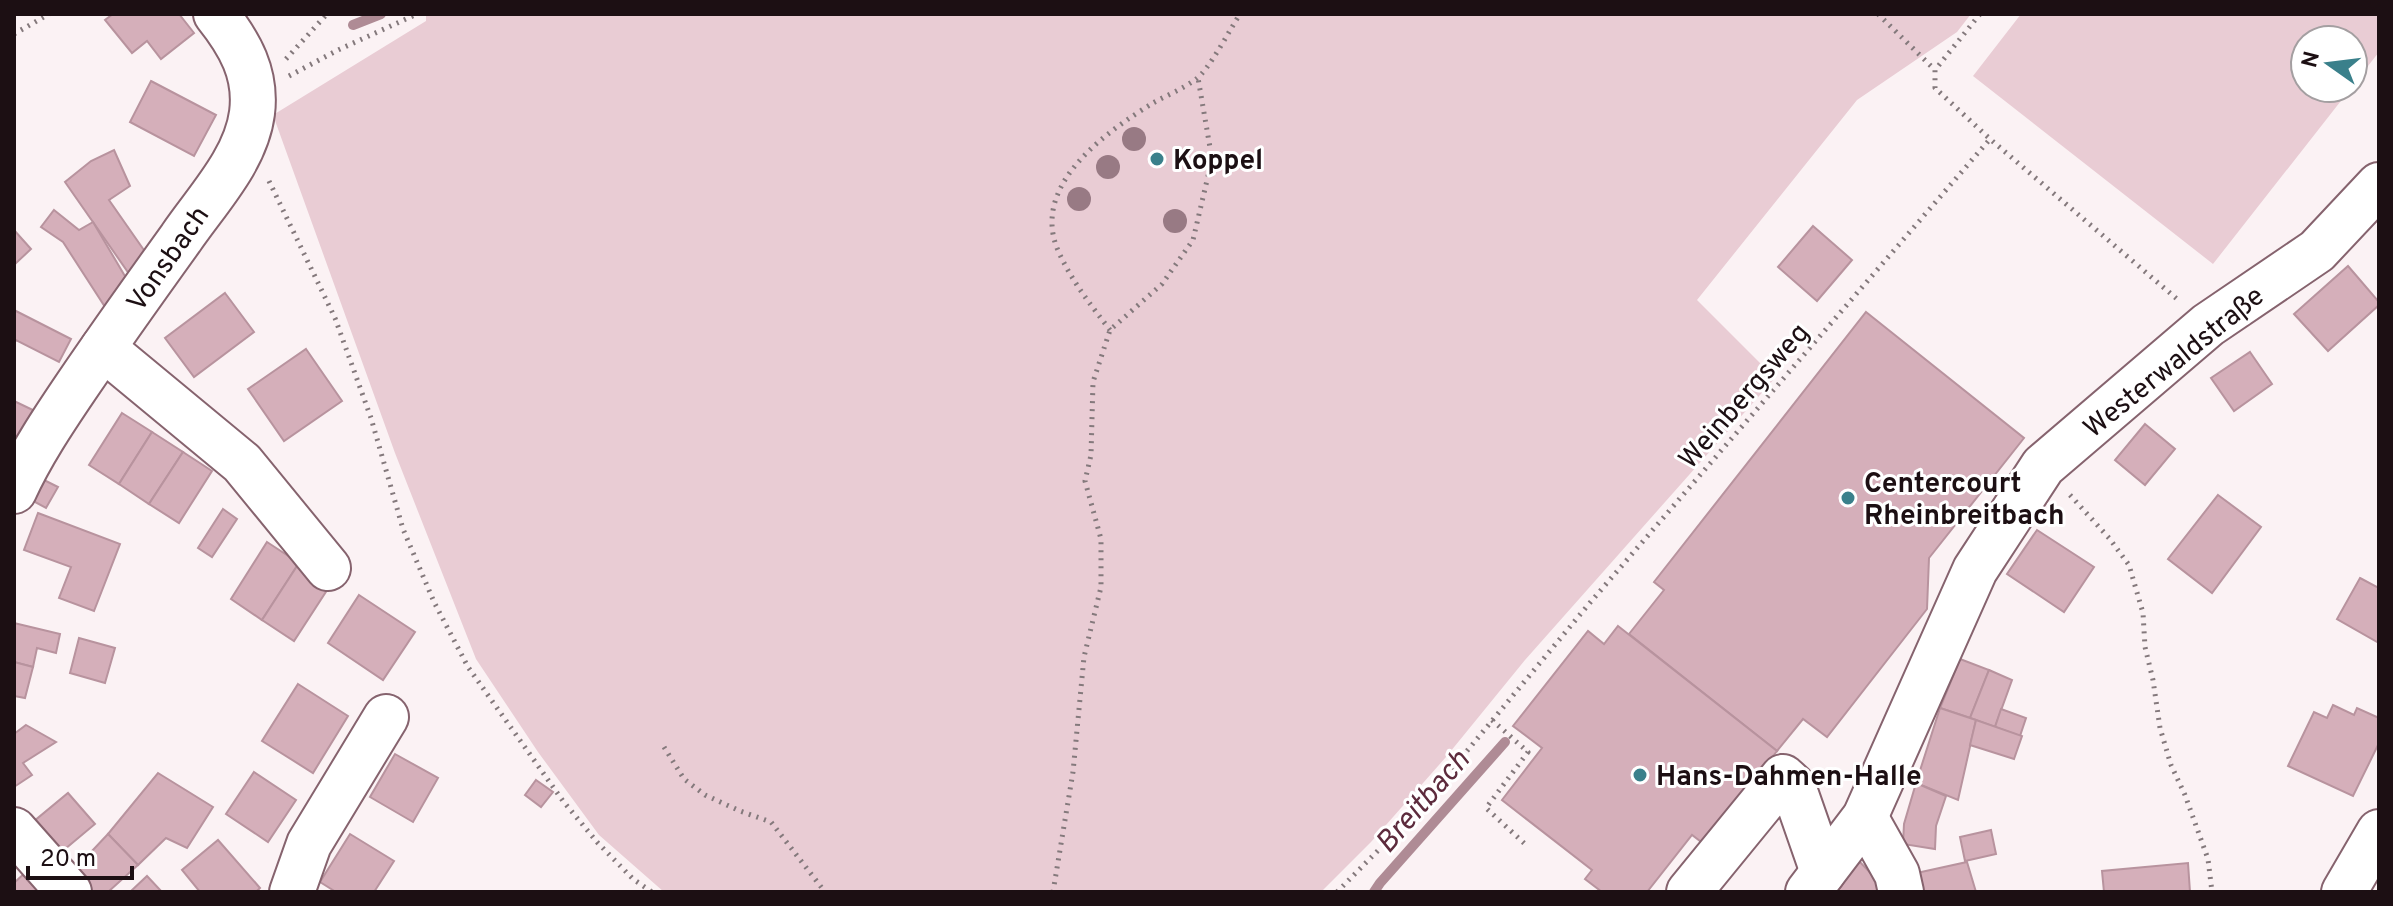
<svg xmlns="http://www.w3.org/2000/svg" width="2393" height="906" viewBox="0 0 2393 906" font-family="Overpass,sans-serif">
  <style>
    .green { fill: #e9ccd4 }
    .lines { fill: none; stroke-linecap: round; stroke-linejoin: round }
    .stream { stroke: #af8b95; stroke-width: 10 }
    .building { fill: #d5afba; stroke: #b8939e; stroke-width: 2 }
    .minor-casing { stroke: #86636e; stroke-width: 48 }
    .path { stroke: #84797c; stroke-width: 5; stroke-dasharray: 2 6; stroke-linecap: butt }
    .minor { stroke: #fff; stroke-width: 44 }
    .tree { fill: #987a84 }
    .poi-dot { fill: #3a808b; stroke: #fff; stroke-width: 3 }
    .labels { text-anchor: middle; stroke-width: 6; stroke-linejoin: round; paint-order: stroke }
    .poi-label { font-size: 28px; font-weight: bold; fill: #1c0f13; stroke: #fff; text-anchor: start }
    .street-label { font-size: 28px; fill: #1c0f13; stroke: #fff }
    .water-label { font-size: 30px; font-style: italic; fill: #5d2b3d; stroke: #fff }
  </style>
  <rect width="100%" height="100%" fill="#fbf2f4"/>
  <!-- green -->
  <g class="green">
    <path d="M 426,14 L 1971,14 L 1957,32 L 1857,100 L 1697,300 L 1775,378 L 1525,660 L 1446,757 L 1371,842 L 1321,892 L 664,892 L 599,835 L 538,752 L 476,659 L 395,453 L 273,115 L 426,21 Z"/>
    <path d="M 2021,14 L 2379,14 L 2379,52 L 2353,85 L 2353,40 L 2305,40 L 2305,88 L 2351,88 L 2213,264 L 1973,76 Z"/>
  </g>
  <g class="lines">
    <!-- stream -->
    <g class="stream">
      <path d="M 353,25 L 381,14"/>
      <path d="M 1374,892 L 1380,883 L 1505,742"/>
    </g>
  </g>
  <!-- building -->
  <g class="building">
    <path d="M 113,14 L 179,14 L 194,33 L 161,59 L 147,41 L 132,53 L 105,20 Z"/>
    <path d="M 151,81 L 216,115 L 194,156 L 130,122 Z"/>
    <path d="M 114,150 L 130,186 L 109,200 L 146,253 L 132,278 L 65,182 L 91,161 Z"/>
    <path d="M 54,210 L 79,230 L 93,222 L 129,283 L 107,310 L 63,242 L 41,227 Z"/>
    <path d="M 1813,226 L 1852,260 L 1817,301 L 1778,267 Z"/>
    <path d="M 14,230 L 31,249 L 14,265 Z"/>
    <path d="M 2348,266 L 2379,302 L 2379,305 L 2328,351 L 2294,314 Z"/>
    <path d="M 225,293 L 254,332 L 194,377 L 165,338 Z"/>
    <path d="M 14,310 L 71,339 L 59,362 L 16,340 L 14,344 Z"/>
    <path d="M 1866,312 L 2024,438 L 1929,558 L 1927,609 L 1827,737 L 1803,719 L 1777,751 L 1629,634 L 1664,590 L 1654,582 Z"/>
    <path d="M 306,349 L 342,401 L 284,441 L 248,389 Z"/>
    <path d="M 2250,352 L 2272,384 L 2234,411 L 2211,378 Z"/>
    <path d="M 14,401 L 37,412 L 14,455 Z"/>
    <path d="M 122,413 L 152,432 L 119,484 L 89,465 Z"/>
    <path d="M 2145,424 L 2175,449 L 2145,485 L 2115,460 Z"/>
    <path d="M 152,432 L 183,452 L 149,504 L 119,484 Z"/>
    <path d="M 183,452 L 212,471 L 179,523 L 149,504 Z"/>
    <path d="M 36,476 L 58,487 L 46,508 L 24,496 Z"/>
    <path d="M 2218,495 L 2261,527 L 2212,593 L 2168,559 Z"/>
    <path d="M 223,509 L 237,519 L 212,557 L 198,548 Z"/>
    <path d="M 38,513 L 120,544 L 94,611 L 59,598 L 71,567 L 24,550 Z"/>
    <path d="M 2037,530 L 2094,567 L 2064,612 L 2007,574 Z"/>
    <path d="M 267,542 L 299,563 L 262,620 L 231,599 Z"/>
    <path d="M 299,563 L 331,584 L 294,641 L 262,620 Z"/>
    <path d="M 2360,578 L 2379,588 L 2379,643 L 2337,619 Z"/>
    <path d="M 359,595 L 415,632 L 383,680 L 328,643 Z"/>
    <path d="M 14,623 L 60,634 L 56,653 L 37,648 L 33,667 L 14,662 Z"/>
    <path d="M 1618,626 L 1777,751 L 1704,844 L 1692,835 L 1647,892 L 1602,892 L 1585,879 L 1592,870 L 1502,800 L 1542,748 L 1513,726 L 1588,631 L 1604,644 Z"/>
    <path d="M 79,638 L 115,648 L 105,683 L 70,673 Z"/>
    <path d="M 1960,659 L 1989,670 L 1970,718 L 1940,708 Z"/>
    <path d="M 14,662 L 33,667 L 25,698 L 14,696 Z"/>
    <path d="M 1989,670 L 2012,680 L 1995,727 L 1970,718 Z"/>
    <path d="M 298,684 L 348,716 L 313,773 L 262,741 Z"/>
    <path d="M 2333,705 L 2354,715 L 2357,708 L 2379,718 L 2379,743 L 2353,796 L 2288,766 L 2314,712 L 2327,718 Z"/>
    <path d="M 1940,708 L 1976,720 L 1958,800 L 1916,783 Z"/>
    <path d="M 2001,709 L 2026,718 L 2020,736 L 1995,727 Z"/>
    <path d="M 1976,720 L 2022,736 L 2014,759 L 1970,745 Z"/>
    <path d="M 26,725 L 56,742 L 23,763 L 32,775 L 14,787 L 14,734 Z"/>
    <path d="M 395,754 L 438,778 L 413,822 L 370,797 Z"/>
    <path d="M 254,772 L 296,800 L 268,842 L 226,814 Z"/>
    <path d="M 158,773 L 213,807 L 187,848 L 166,838 L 138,865 L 108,834 Z"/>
    <path d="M 536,780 L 553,792 L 541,807 L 525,795 Z"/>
    <path d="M 1916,783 L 1946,796 L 1936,826 L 1935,849 L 1903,844 L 1904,824 Z"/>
    <path d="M 68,793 L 95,824 L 59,854 L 33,822 Z"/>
    <path d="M 1991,830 L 1996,854 L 1965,861 L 1960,837 Z"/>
    <path d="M 108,834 L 138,865 L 108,892 L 93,892 L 74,870 Z"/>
    <path d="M 350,834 L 394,861 L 374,892 L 336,892 L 320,882 Z"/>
    <path d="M 218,840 L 260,888 L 256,892 L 200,892 L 182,870 Z"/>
    <path d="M 1858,860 L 1889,892 L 1831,892 Z"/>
    <path d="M 1967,862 L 1976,892 L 1916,892 L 1912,874 Z"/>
    <path d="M 2188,863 L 2190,892 L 2104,892 L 2102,871 Z"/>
    <path d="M 27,871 L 46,892 L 14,892 L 14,883 Z"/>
    <path d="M 147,876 L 162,892 L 130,892 Z"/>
  </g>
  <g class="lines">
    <!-- minor casing -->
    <g class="minor-casing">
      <g id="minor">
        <path d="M 103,348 L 242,463 L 328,568"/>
        <path d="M 14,491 C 31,454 53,421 76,387 C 110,337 145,288 181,238 C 207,200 246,160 252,113 C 257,74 240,44 216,14"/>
        <path d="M 1865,817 L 1897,874 L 1901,892"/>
        <path d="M 14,830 L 69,892"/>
        <path d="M 292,892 L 309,844 L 386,717"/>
        <path d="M 1689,892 L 1783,777 L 1793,786 L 1823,872"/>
        <path d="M 1808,892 L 1865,817 L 1975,570 L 2043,466 L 2208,325 L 2317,251 L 2379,185"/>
        <path d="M 2344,892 L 2379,832"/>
      </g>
    </g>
    <!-- path -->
    <g class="path">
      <path d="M 1878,14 L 1935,70"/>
      <path d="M 1980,14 L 1935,70 L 1935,88 L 1990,139 L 2177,299"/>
      <path d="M 14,34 L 49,14"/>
      <path d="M 286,59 L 327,14"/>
      <path d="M 289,76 L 338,50 L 417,14"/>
      <path d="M 269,181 L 335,318 L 371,418 L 403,529 L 434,602 L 468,667 L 563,801 L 597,842 L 633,879 L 652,892"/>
      <path d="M 1110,330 C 1090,304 1070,279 1057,248 C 1032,184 1106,132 1153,103 C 1167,95 1183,89 1196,79 C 1209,70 1230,29 1240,14"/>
      <path d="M 2070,495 L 2109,538 L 2129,565 L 2143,613 L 2145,647 L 2153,680 L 2160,728 L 2171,765 L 2185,795 L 2208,859 L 2212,892"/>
      <path d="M 1492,720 L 1528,752 L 1486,808 L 1525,844"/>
      <path d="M 664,747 L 684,779 L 705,795 L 740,811 L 771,822 L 825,892"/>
      <path d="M 1053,892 L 1073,772 L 1084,657 L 1101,587 L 1101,539 L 1085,481 L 1091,455 L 1093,382 L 1110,330 L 1162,284 L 1193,240 L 1212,159 L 1198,78"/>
      <path d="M 1337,892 L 1418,810 L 1588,605 L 1990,139"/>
    </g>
    <!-- minor -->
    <use href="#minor" class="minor"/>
  </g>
  <!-- trees -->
  <g class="tree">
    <circle cx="1134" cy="139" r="12"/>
    <circle cx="1108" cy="167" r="12"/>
    <circle cx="1079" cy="199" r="12"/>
    <circle cx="1175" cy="221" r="12"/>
  </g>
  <!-- markers -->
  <g class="poi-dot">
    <circle cx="1157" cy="159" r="8"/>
    <circle cx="1848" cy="498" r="8"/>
    <circle cx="1640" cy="775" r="8"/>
  </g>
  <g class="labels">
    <!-- poi labels -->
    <g class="poi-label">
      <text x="1173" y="169">Koppel</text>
      <text x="1864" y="492">Centercourt<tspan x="1864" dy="32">Rheinbreitbach</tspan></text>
      <text x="1656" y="785">Hans-Dahmen-Halle</text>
    </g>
    <!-- street labels -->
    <g class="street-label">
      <text transform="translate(167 258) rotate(-55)" y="10">Vonsbach</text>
      <text transform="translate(2173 361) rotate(-39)" y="10">Westerwaldstraße</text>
      <text transform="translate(1743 395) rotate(-49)" y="10">Weinbergsweg</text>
    </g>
    <!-- water labels -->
    <g class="water-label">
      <text transform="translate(1422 801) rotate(-49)" y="10">Breitbach</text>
    </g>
  </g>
  <!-- border -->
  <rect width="2393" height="906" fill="none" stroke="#1c0f13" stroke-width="32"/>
  <!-- north arrow -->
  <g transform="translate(2329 64) rotate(284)"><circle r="38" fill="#ffffff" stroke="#a49fa1" stroke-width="2"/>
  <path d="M0-6L14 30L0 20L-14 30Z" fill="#3a808b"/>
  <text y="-12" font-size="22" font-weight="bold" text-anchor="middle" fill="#1c0f13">N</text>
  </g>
  <!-- scale -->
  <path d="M28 866v12h104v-12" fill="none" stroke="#1c0f13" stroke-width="4"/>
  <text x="40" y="866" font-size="24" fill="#1c0f13" stroke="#ffffff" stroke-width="6" paint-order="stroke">20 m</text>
</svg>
